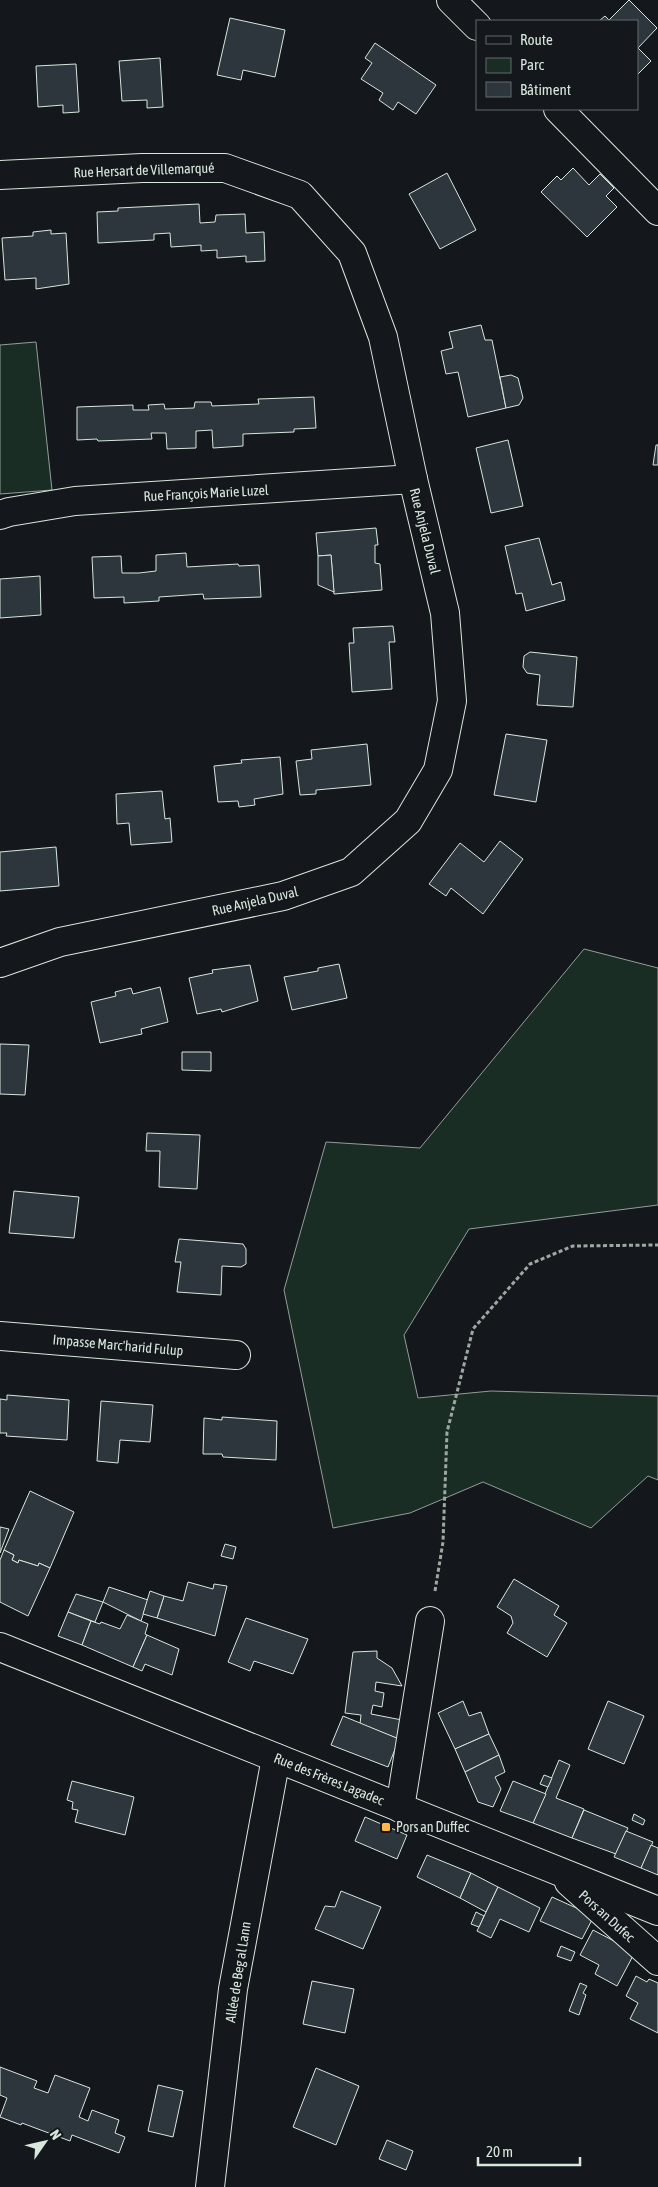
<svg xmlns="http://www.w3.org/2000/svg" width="658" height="2187" viewBox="0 0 658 2187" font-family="'Asap Condensed',sans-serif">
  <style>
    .green { fill: #1a2d24; stroke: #939e99 }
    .building { fill: #2c363c; stroke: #d8e6dc }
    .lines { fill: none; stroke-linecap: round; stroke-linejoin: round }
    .minor-casing { stroke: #d8e6dc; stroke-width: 30 }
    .path { stroke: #9da8a2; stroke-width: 3; stroke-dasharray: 4 2.5; stroke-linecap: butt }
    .minor { stroke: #14181c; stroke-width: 28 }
    .poi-dot { fill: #ffb74d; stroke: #14181c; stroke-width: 2 }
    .labels { text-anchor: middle; stroke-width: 4; stroke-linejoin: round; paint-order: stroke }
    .street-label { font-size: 14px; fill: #d8e6dc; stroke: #14181c }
    .poi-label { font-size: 14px; fill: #d8e6dc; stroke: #14181c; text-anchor: start }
  </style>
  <rect width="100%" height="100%" fill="#14181c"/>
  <!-- green -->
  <g class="green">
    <path d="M 36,342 L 52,490 L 0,494 L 0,345 Z"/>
    <path d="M 584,949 L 658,968 L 658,1205 L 469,1229 L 404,1335 L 418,1398 L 491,1391 L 658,1396 L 658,1480 L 648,1476 L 591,1528 L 483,1482 L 410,1513 L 333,1528 L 284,1290 L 326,1142 L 420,1148 Z"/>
  </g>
  <!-- building -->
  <g class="building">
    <path d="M 629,0 L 657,28 L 638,48 L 651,61 L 637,75 L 637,21 L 599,21 L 605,16 L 609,20 Z"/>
    <path d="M 230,18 L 285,30 L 275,77 L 243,70 L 241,80 L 217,75 Z"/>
    <path d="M 375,43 L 436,85 L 416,114 L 398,102 L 393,110 L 379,100 L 383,93 L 361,79 L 372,63 L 365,58 Z"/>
    <path d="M 160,58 L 163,107 L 147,108 L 147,100 L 122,101 L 119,61 Z"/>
    <path d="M 76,64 L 79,112 L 63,113 L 63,105 L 38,107 L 36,66 Z"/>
    <path d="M 573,168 L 589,185 L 600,174 L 614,188 L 606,196 L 617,207 L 587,237 L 541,192 L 557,176 L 561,180 Z"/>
    <path d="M 447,173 L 476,230 L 440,249 L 409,194 Z"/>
    <path d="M 199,204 L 200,223 L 215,222 L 216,215 L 245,214 L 246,233 L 264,232 L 265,261 L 246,262 L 246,256 L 217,258 L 217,250 L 201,251 L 201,245 L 171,247 L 170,233 L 154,234 L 154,240 L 98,243 L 97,212 L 118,211 L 118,208 Z"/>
    <path d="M 51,230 L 51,234 L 66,233 L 69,284 L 36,289 L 36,278 L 5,280 L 2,238 L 33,236 L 33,232 Z"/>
    <path d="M 481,325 L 485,340 L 492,340 L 506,408 L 468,417 L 458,372 L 446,374 L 441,351 L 453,348 L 449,332 Z"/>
    <path d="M 511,375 L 518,378 L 523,398 L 519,405 L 506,408 L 500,377 Z"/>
    <path d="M 314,397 L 316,428 L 294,429 L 294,432 L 243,434 L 243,446 L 213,448 L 212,430 L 196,431 L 196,448 L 167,449 L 166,433 L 151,433 L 152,439 L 98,441 L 97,439 L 77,440 L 77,407 L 133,405 L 133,410 L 149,410 L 148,405 L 164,404 L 165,409 L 194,408 L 195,402 L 211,402 L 212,406 L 259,404 L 258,399 Z"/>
    <path d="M 508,440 L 523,506 L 491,513 L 476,448 Z"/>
    <path d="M 656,445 L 658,445 L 658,465 L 653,465 Z"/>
    <path d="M 376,528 L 378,545 L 375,545 L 375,563 L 380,564 L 382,590 L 334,594 L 331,555 L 318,556 L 316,533 Z"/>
    <path d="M 539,538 L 552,585 L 561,582 L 565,600 L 526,611 L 522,593 L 516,594 L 505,546 Z"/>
    <path d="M 186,553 L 187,567 L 238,564 L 239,566 L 259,565 L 261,597 L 204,599 L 203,594 L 159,597 L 159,601 L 124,603 L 124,597 L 94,598 L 92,557 L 121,556 L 122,573 L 139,573 L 156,571 L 156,555 Z"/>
    <path d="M 331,555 L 334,592 L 318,585 L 318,556 Z"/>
    <path d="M 40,576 L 41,615 L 0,618 L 0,579 Z"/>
    <path d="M 393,626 L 395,642 L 389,642 L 392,689 L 352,692 L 349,643 L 354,643 L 353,628 Z"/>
    <path d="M 530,652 L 577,657 L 573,707 L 537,705 L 540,675 L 527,673 L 523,667 L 524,656 Z"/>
    <path d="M 506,734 L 547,740 L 536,802 L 494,795 Z"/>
    <path d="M 367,744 L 371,785 L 316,790 L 316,794 L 300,795 L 296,761 L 312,759 L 311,750 Z"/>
    <path d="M 280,757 L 283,794 L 254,799 L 255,805 L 239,807 L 238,801 L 218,802 L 214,766 L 242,763 L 241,760 Z"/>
    <path d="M 162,791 L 165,819 L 170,818 L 172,842 L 131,845 L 129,823 L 117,824 L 116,794 Z"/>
    <path d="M 500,841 L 523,859 L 483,914 L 451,888 L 446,896 L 429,884 L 460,843 L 484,862 Z"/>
    <path d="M 56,847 L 59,886 L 0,891 L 0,852 Z"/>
    <path d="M 339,964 L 347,998 L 292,1010 L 284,977 L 318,971 L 318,968 Z"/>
    <path d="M 250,965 L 258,1001 L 222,1012 L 221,1009 L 197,1014 L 189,978 L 213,973 L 212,970 Z"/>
    <path d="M 160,987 L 168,1022 L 141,1029 L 142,1034 L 100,1043 L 91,1002 L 116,996 L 115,992 L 131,988 L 133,994 Z"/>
    <path d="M 0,1044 L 29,1045 L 25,1095 L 0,1094 Z"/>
    <path d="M 182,1052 L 211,1052 L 211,1071 L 182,1070 Z"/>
    <path d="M 147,1133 L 200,1135 L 197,1189 L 159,1187 L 160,1151 L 146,1151 Z"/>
    <path d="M 14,1191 L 79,1197 L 74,1238 L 9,1233 Z"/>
    <path d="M 179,1239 L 243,1244 L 246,1249 L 246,1264 L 241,1267 L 222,1266 L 221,1295 L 177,1292 L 181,1262 L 175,1262 Z"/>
    <path d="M 7,1395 L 69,1400 L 67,1440 L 6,1436 L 7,1433 L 0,1433 L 0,1399 L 7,1400 Z"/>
    <path d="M 101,1401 L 153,1405 L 150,1442 L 120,1440 L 118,1463 L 97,1461 Z"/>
    <path d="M 222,1417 L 277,1421 L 276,1460 L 223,1457 L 222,1454 L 203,1454 L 204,1418 L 222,1420 Z"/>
    <path d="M 30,1491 L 74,1512 L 50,1568 L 39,1563 L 38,1566 L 19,1560 L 18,1563 L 12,1560 L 14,1555 L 4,1550 Z"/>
    <path d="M 0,1527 L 9,1529 L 0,1553 Z"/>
    <path d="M 225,1544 L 236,1547 L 233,1559 L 221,1556 Z"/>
    <path d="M 4,1550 L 14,1555 L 12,1560 L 18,1563 L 19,1560 L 38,1566 L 39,1563 L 50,1568 L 28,1616 L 0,1602 L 0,1560 Z"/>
    <path d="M 514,1579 L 559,1606 L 554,1615 L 567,1623 L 547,1657 L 507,1633 L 513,1623 L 511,1616 L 497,1607 Z"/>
    <path d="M 188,1582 L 213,1589 L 214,1584 L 227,1586 L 215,1636 L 157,1618 L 164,1596 L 183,1601 Z"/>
    <path d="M 109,1587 L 148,1600 L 141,1621 L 103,1602 Z"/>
    <path d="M 150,1591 L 164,1596 L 157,1618 L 143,1614 Z"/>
    <path d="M 76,1594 L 103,1602 L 95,1622 L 68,1612 Z"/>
    <path d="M 68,1612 L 91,1621 L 82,1645 L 58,1636 Z"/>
    <path d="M 127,1615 L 148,1624 L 145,1634 L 147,1635 L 133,1667 L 82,1645 L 91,1621 L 100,1624 L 101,1622 L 120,1629 Z"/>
    <path d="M 246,1618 L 308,1639 L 293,1674 L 254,1661 L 250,1671 L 228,1662 Z"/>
    <path d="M 147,1635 L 179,1649 L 172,1675 L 145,1664 L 142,1671 L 133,1667 Z"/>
    <path d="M 377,1651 L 377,1658 L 392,1668 L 402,1686 L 376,1682 L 375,1691 L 384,1693 L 382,1707 L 373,1705 L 371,1714 L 402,1720 L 399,1739 L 360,1724 L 361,1715 L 345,1713 L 353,1652 Z"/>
    <path d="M 463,1701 L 469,1716 L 481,1712 L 489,1734 L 455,1749 L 438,1713 Z"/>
    <path d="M 608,1701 L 644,1716 L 624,1764 L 588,1749 Z"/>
    <path d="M 343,1716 L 399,1739 L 388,1767 L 331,1745 Z"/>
    <path d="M 489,1734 L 499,1755 L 465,1772 L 455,1749 Z"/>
    <path d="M 499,1755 L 505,1772 L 495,1777 L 501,1789 L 493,1807 L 478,1802 L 465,1772 Z"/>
    <path d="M 559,1760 L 570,1765 L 556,1798 L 584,1809 L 572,1838 L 533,1823 Z"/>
    <path d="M 544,1775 L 552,1778 L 548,1787 L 540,1784 Z"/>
    <path d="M 72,1781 L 134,1797 L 125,1835 L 75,1822 L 78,1810 L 72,1809 L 73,1802 L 67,1800 Z"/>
    <path d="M 513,1781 L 546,1794 L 533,1823 L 500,1811 Z"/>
    <path d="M 584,1810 L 628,1828 L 616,1854 L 572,1838 Z"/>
    <path d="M 634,1814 L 645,1820 L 643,1825 L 632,1820 Z"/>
    <path d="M 365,1817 L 407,1835 L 397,1859 L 355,1841 Z"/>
    <path d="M 626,1831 L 653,1842 L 641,1868 L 614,1857 Z"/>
    <path d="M 651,1845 L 658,1848 L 658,1875 L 641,1868 Z"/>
    <path d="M 427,1855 L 471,1873 L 460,1898 L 417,1877 Z"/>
    <path d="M 471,1873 L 498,1887 L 486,1912 L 460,1898 Z"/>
    <path d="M 498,1887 L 540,1908 L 529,1932 L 500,1919 L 491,1938 L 477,1931 Z"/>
    <path d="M 341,1891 L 381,1907 L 363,1949 L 315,1929 L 325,1906 L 335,1907 Z"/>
    <path d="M 552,1897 L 594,1916 L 582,1939 L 540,1921 Z"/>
    <path d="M 476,1912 L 484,1916 L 479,1927 L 471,1924 Z"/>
    <path d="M 593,1930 L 635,1952 L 617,1986 L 595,1974 L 599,1965 L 580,1955 Z"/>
    <path d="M 561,1946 L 575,1952 L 571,1961 L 557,1956 Z"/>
    <path d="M 636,1976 L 647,1982 L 649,1979 L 658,1983 L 658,2033 L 630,2019 L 638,2003 L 626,1996 Z"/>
    <path d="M 312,1981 L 354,1989 L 345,2033 L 303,2024 Z"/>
    <path d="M 580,1983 L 587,1986 L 583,1993 L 586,1995 L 579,2015 L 569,2011 Z"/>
    <path d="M 0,2067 L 37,2081 L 34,2088 L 48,2093 L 55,2075 L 90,2088 L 79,2117 L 88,2121 L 92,2110 L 119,2120 L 115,2133 L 125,2137 L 119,2153 L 72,2135 L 70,2141 L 22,2123 L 21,2125 L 0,2117 L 7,2098 L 0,2095 Z"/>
    <path d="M 316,2068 L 359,2086 L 336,2145 L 293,2127 Z"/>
    <path d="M 158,2085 L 183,2091 L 173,2137 L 148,2131 Z"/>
    <path d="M 387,2140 L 413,2151 L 406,2170 L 379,2159 Z"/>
  </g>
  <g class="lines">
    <!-- minor casing -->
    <g class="minor-casing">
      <g id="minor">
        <path d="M 451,0 L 477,26"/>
        <path d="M 558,109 L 658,211"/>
        <path d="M 0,175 L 142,168 L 225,168 L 300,195 L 352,253 L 383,337 L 413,479 L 445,613 L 452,701 L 438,770 L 408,821 L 351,872 L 283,896 L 60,942 L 0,963"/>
        <path d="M 0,515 L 9,512 L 75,501 L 413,479"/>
        <path d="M 0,1336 L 236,1355"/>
        <path d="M 0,1647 L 658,1911"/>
        <path d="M 400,1808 L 430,1621"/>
        <path d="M 569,1882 L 658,1961"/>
        <path d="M 210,2187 L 233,1989 L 276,1758"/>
      </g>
    </g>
    <!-- path -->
    <path class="path" d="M 435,1591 L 443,1542 L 447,1432 L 473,1329 L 530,1264 L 573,1246 L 658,1245"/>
    <!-- minor -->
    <use href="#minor" class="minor"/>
  </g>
  <!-- markers -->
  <rect class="poi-dot" x="381" y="1822" width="10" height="10" rx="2.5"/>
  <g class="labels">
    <!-- street labels -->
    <g class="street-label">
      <text transform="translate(144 170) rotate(-2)" y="5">Rue Hersart de Villemarqué</text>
      <text transform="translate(206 493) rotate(-3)" y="5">Rue François Marie Luzel</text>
      <text transform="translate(425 531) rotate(76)" y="5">Rue Anjela Duval</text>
      <text transform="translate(255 901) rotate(-13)" y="5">Rue Anjela Duval</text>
      <text transform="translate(118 1345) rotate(5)" y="5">Impasse Marc'harid Fulup</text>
      <text transform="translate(329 1779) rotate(22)" y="5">Rue des Frères Lagadec</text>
      <text transform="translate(607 1916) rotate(42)" y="5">Pors an Dufec</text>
      <text transform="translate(238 1972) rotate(-81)" y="5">Allée de Beg al Lann</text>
    </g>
    <!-- poi labels -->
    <g class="poi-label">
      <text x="396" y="1832">Pors an Duffec</text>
    </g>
  </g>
  <!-- legend -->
  <rect x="476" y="20" width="162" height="90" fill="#14181c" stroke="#626a69"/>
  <rect x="486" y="36" width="25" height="8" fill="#14181c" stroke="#626a69"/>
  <text x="520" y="45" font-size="15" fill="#d8e6dc">Route</text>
  <rect x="486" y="58" width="25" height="15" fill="#1a2d24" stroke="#626a69"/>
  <text x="520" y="70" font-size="15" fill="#d8e6dc">Parc</text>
  <rect x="486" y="82" width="25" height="15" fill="#2c363c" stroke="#626a69"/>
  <text x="520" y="95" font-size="15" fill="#d8e6dc">Bâtiment</text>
  <!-- north arrow -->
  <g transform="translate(45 2142) rotate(56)" stroke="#14181c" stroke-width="4" paint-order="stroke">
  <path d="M0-4L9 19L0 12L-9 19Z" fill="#d8e6dc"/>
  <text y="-8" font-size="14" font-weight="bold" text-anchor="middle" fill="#d8e6dc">N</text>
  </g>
  <!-- scale -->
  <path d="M478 2157v8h102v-8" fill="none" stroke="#d8e6dc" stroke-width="2.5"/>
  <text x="486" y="2157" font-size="15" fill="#d8e6dc" stroke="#14181c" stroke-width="4" paint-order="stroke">20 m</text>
</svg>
